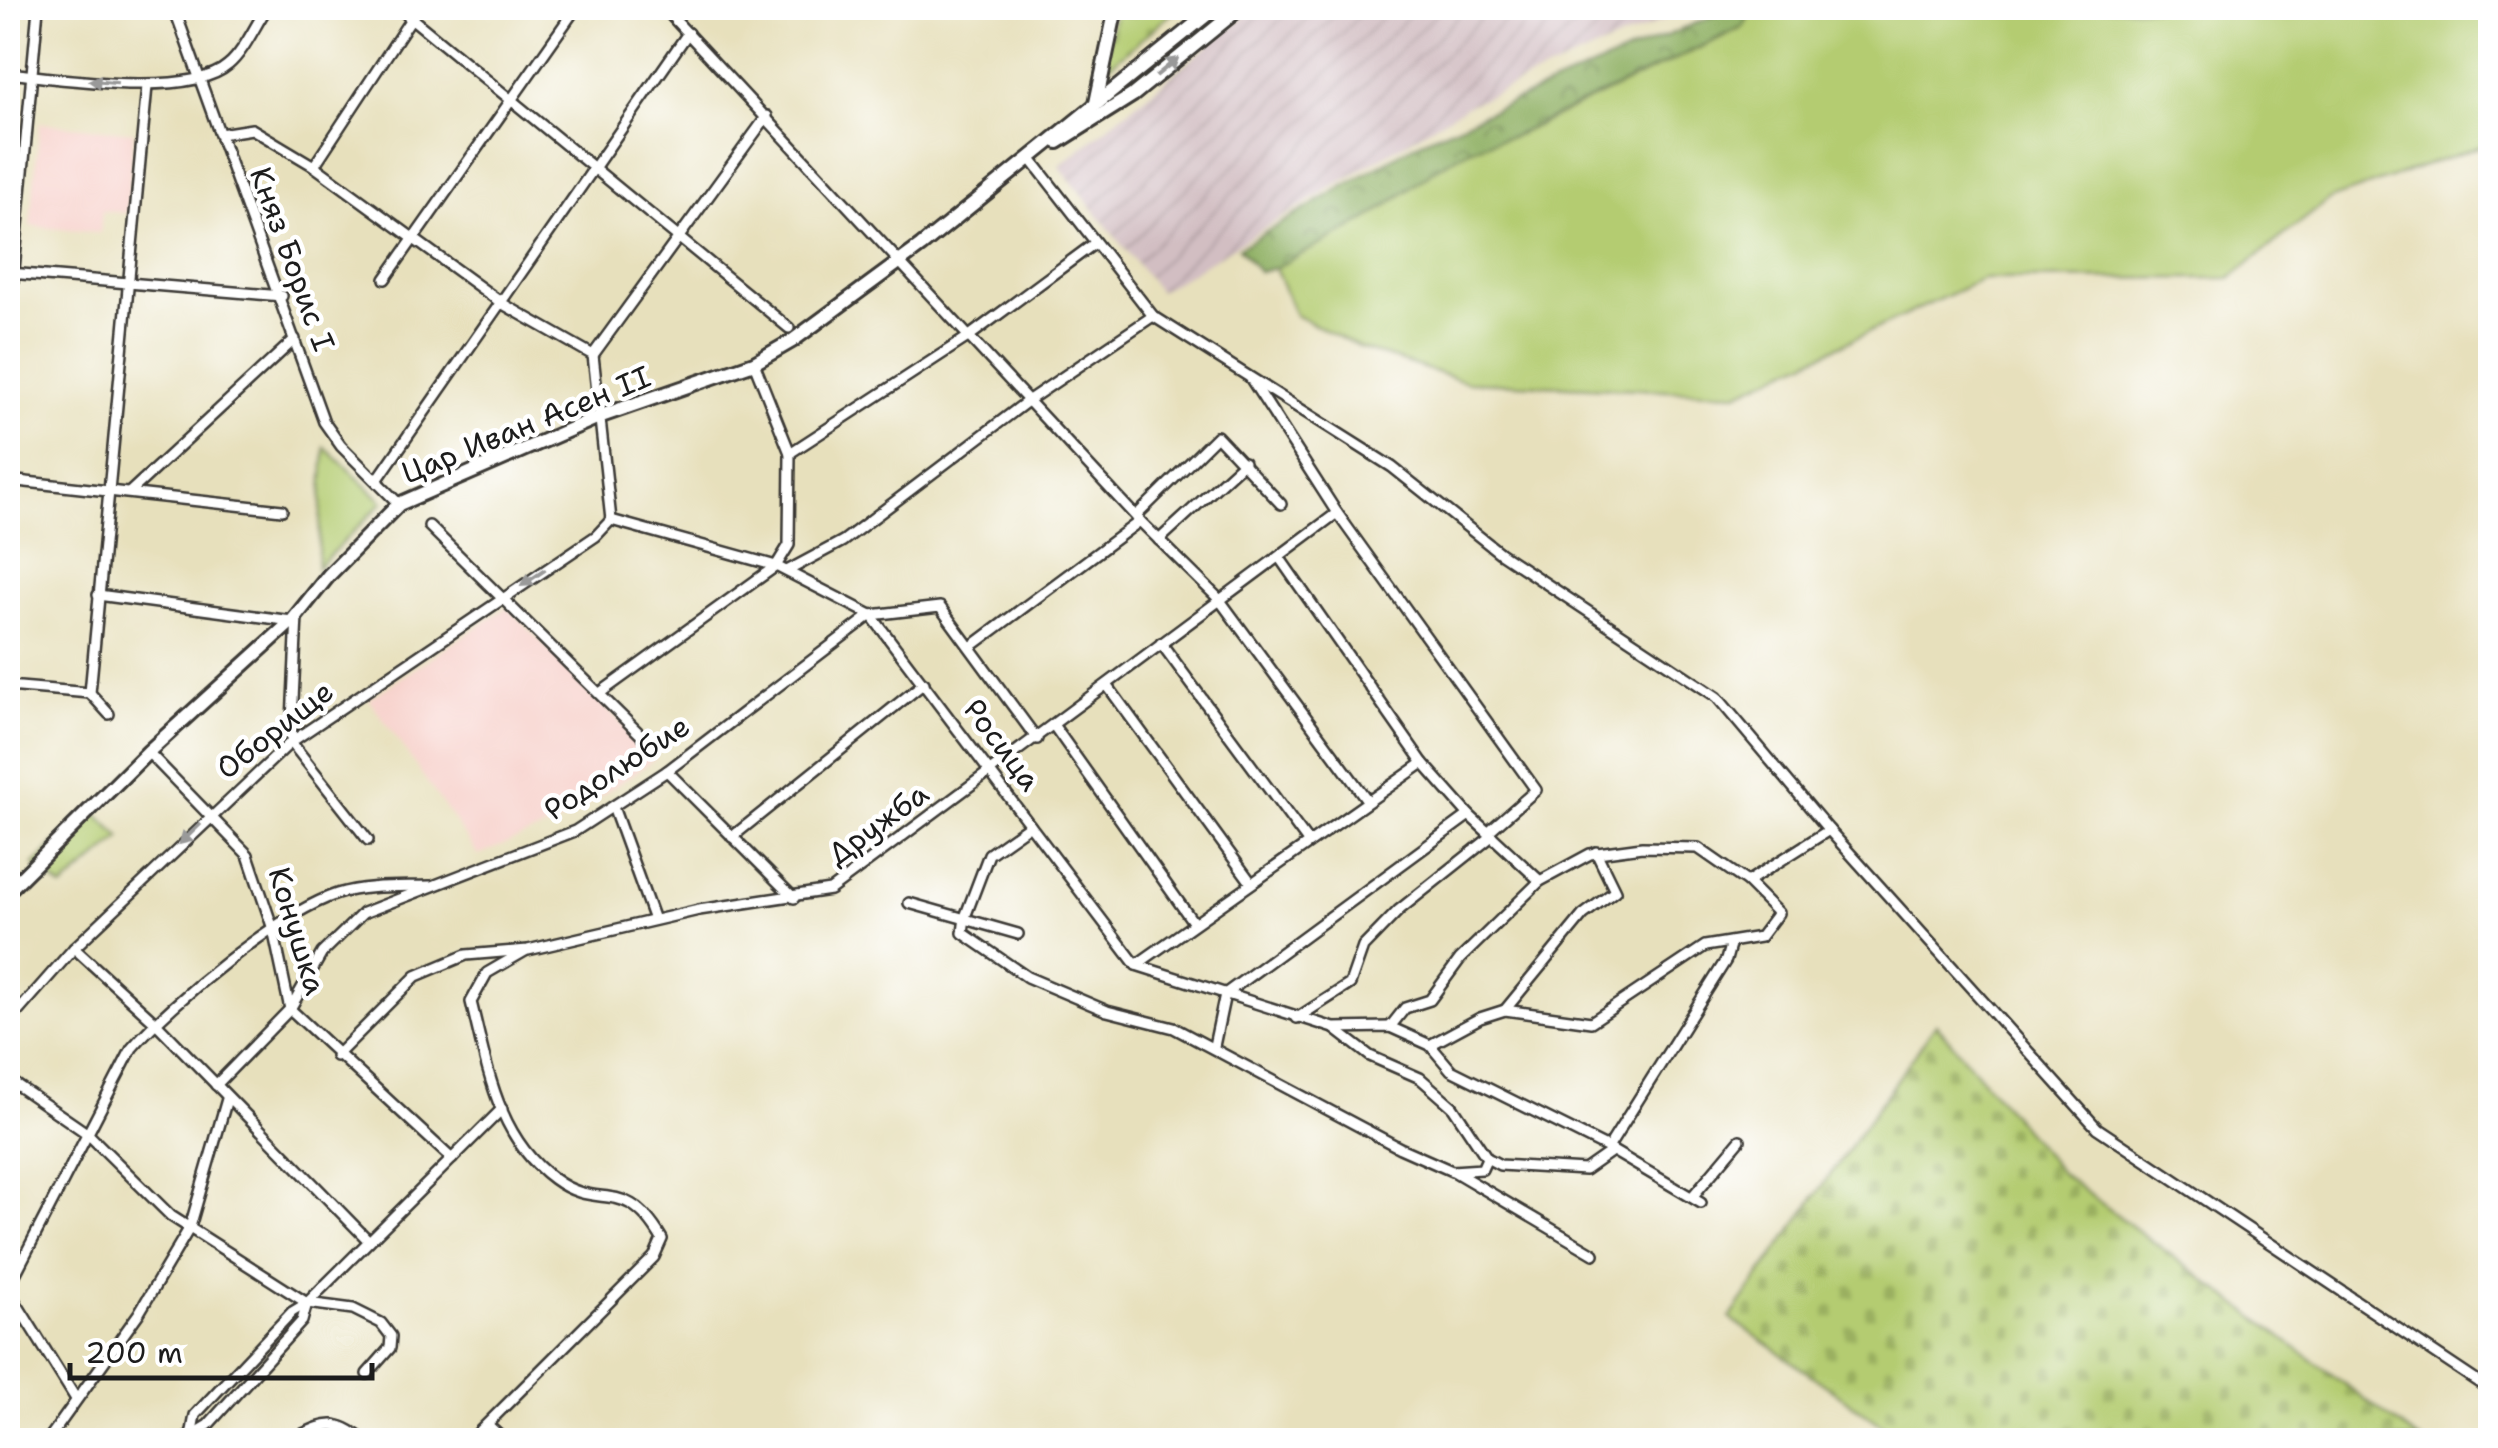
<svg xmlns="http://www.w3.org/2000/svg" width="2498" height="1448" viewBox="0 0 2498 1448" font-family="'Shantell Sans',sans-serif">
  <style>
    .built { fill: #f7d0ca }
    .industrial { fill: url(#industrial-furrows) }
    .green { fill: #b4cc71; stroke: #687446; stroke-width: 2.5 }
    .forest { fill: url(#forest-crowns); stroke: #566640; stroke-width: 2.5 }
    .cemetery { fill: url(#cemetery-stones); stroke: #687446; stroke-width: 2.5 }
    .lines { fill: none; stroke-linecap: round; stroke-linejoin: round }
    .street-casing { stroke: #3a3934; stroke-width: 14 }
    .secondary-casing { stroke: #3a3934; stroke-width: 18 }
    .street { stroke: #fff; stroke-width: 9 }
    .secondary { stroke: #fff; stroke-width: 12 }
    .oneway { fill: #999 }
    .labels { text-anchor: middle; stroke-width: 9; stroke-linejoin: round; paint-order: stroke }
    .street-label { font-size: 30px; fill: #1c1c1c; stroke: #fff }
  </style>
  <defs>
    <pattern id="industrial-furrows" width="10" height="10" patternUnits="userSpaceOnUse" patternTransform="scale(2.5)"><rect width="10" height="10" fill="#d2bec2"/><path d="M-1 1l2-2M0 10L10 0M9 11l2-2" fill="none" stroke="#b4a3a6"/></pattern>
    <pattern id="forest-crowns" width="20" height="18" patternUnits="userSpaceOnUse" patternTransform="scale(2.5)"><rect width="20" height="18" fill="#8fb063"/><path d="M2 6a3 3 0 1 1 6 0M12 15a3 3 0 1 1 6 0" fill="none" stroke="#748e51"/></pattern>
    <pattern id="cemetery-stones" width="16" height="16" patternUnits="userSpaceOnUse" patternTransform="scale(2.5)"><rect width="16" height="16" fill="#b4cc71"/><path d="M2 7V4a2 2 0 0 1 4 0v3zM10 15v-3a2 2 0 0 1 4 0v3z" fill="#9aaf61"/></pattern>
  </defs>
  <rect width="100%" height="100%" fill="#fff"/>
  <filter id="ink" filterUnits="userSpaceOnUse"><feTurbulence type="fractalNoise" baseFrequency=".01" numOctaves="2"/><feDisplacementMap in="SourceGraphic" scale="20" xChannelSelector="R" yChannelSelector="G"/><feConvolveMatrix kernelMatrix="1 2 1 2 8 2 1 2 1" color-interpolation-filters="sRGB"/></filter>
  <filter id="wash" filterUnits="userSpaceOnUse"><feTurbulence type="fractalNoise" baseFrequency=".0048" numOctaves="4" result="noise"/><feDisplacementMap in="SourceGraphic" scale="40" xChannelSelector="R" yChannelSelector="G"/><feGaussianBlur stdDeviation="2.25" result="paint"/><feColorMatrix in="noise" values="0 0 0 0 0 0 0 0 0 0 0 0 0 0 0 0 0 1.4 0 .05"/><feComposite in="paint" operator="in"/></filter>
  <g filter="url(#wash)">
    <rect width="100%" height="100%" fill="#e7e0bc"/>
    <!-- built -->
    <g class="built">
      <path d="M 40,123 L 134,132 L 127,213 L 102,211 L 100,233 L 30,226 Z"/>
      <path d="M 507,607 L 656,758 L 564,821 L 478,855 L 369,699 Z"/>
    </g>
    <!-- industrial -->
    <path class="industrial" d="M 1255,8 L 1692,8 L 1468,105 L 1159,292 L 1059,166 Z"/>
    <!-- green -->
    <g class="green">
      <path d="M 1752,8 L 2490,8 L 2490,143 L 2330,199 L 2230,278 L 1983,279 L 1737,393 L 1467,382 L 1363,349 L 1295,315 L 1275,268 C 1309,249 1348,233 1379,211 C 1427,178 1454,147 1515,136 L 1743,27 Z"/>
      <path d="M 325,447 L 383,502 L 317,568 Z"/>
      <path d="M 91,808 L 121,838 L 62,888 L 34,865 Z"/>
    </g>
    <!-- forest -->
    <path class="forest" d="M 1731,8 L 1752,8 L 1744,26 L 1514,136 C 1454,147 1427,178 1379,211 C 1348,233 1309,249 1275,268 L 1259,272 L 1239,248 L 1419,142 Z"/>
    <!-- cemetery -->
    <g class="cemetery">
      <path d="M 1116,8 L 1178,8 L 1102,72 Z"/>
      <path d="M 1936,1024 L 2062,1174 L 2420,1440 L 1903,1440 L 1730,1318 Z"/>
    </g>
  </g>
  <g filter="url(#ink)">
    <g class="lines">
      <!-- street casing -->
      <g class="street-casing">
        <g id="street">
          <path d="M 174,8 L 324,422 L 341,446 L 399,504"/>
          <path d="M 399,8 L 789,328"/>
          <path d="M 664,8 L 1140,521 L 1219,599 L 1367,800"/>
          <path d="M 8,73 C 57,78 190,99 228,65 C 244,52 255,25 267,8"/>
          <path d="M 220,134 L 252,129 L 314,166 L 503,304 L 593,355 L 611,520"/>
          <path d="M 1030,158 L 1153,316 L 1392,467 L 1500,553 L 1717,697 L 1829,830 L 2097,1128 L 2490,1390"/>
          <path d="M 314,166 L 418,8"/>
          <path d="M 10,273 L 282,296"/>
          <path d="M 385,279 L 576,8"/>
          <path d="M 8,335 L 38,8"/>
          <path d="M 593,355 L 767,116"/>
          <path d="M 1251,379 L 1337,513 L 1536,790 L 1488,832"/>
          <path d="M 790,453 L 968,337 L 1095,243"/>
          <path d="M 378,479 L 688,33"/>
          <path d="M 8,480 L 282,510"/>
          <path d="M 130,492 L 295,339"/>
          <path d="M 1136,516 L 1217,436 L 1281,504"/>
          <path d="M 611,520 L 776,566 L 871,615 L 1136,965 L 1334,1028 L 1390,1027 L 1430,1045 L 1451,1070 L 1608,1148 L 1701,1203"/>
          <path d="M 429,526 L 648,742"/>
          <path d="M 1159,540 L 1244,462"/>
          <path d="M 1279,557 L 1423,763 L 1469,815 L 1540,881"/>
          <path d="M 787,571 L 843,541 L 1029,400 L 1153,316"/>
          <path d="M 98,595 L 292,621"/>
          <path d="M 297,616 L 291,742 L 368,840"/>
          <path d="M 1161,643 L 1308,842"/>
          <path d="M 972,646 L 1140,521"/>
          <path d="M 1107,685 L 1250,881"/>
          <path d="M 8,686 L 90,693"/>
          <path d="M 600,693 L 776,566 L 789,545 L 790,453 L 754,363"/>
          <path d="M 109,714 L 90,693 L 147,86"/>
          <path d="M 1054,726 L 1193,922"/>
          <path d="M 148,752 L 248,855 L 273,929 L 290,1009 L 452,1159"/>
          <path d="M 667,771 L 794,898"/>
          <path d="M 613,807 L 654,920"/>
          <path d="M 1030,825 L 989,854 L 965,917 L 963,933 L 1027,977 L 1107,1011 L 1174,1028 L 1400,1148 L 1452,1171 L 1482,1169 L 1487,1158"/>
          <path d="M 732,837 L 924,683"/>
          <path d="M 1747,882 L 1829,830"/>
          <path d="M 909,903 L 1018,934"/>
          <path d="M 74,948 L 155,1022 L 369,1241"/>
          <path d="M 1136,965 L 1423,763"/>
          <path d="M 1505,1010 L 1583,915 L 1615,891 L 1596,852"/>
          <path d="M 1297,1018 L 1350,984 L 1363,947 L 1399,910 L 1492,836"/>
          <path d="M 8,1023 L 74,948 L 291,742 L 596,536 L 611,520"/>
          <path d="M 1390,1027 L 1405,1008 L 1430,1000 L 1460,959 L 1540,881 L 1590,854 L 1642,847 L 1698,848 L 1747,882 L 1778,913 L 1760,937 L 1705,946 L 1591,1022 L 1505,1010 L 1480,1018 L 1430,1045"/>
          <path d="M 1335,1029 L 1370,1056 L 1420,1078 L 1453,1107 L 1487,1158 L 1500,1165 L 1585,1170 L 1612,1151"/>
          <path d="M 1214,1046 L 1225,994 L 1469,815"/>
          <path d="M 336,1056 L 416,976 L 466,955 L 528,950 L 699,910 L 830,890 L 1337,513"/>
          <path d="M 8,1079 L 88,1134 L 171,1216 L 307,1303 L 353,1309 L 381,1323 L 391,1336 L 390,1348 L 367,1374"/>
          <path d="M 216,1085 L 290,1009 L 322,953 L 363,913 L 575,831 L 667,771 L 871,615 L 940,607 L 1037,739"/>
          <path d="M 1608,1148 L 1726,960 L 1731,942"/>
          <path d="M 1455,1172 L 1594,1254"/>
          <path d="M 1692,1197 L 1740,1140"/>
          <path d="M 8,1288 L 132,1048 C 172,1002 279,913 337,894 C 366,885 399,887 430,886"/>
          <path d="M 8,1290 L 76,1399"/>
          <path d="M 489,1426 L 504,1440"/>
          <path d="M 192,1431 L 195,1415 L 292,1312 L 307,1303 L 502,1109"/>
          <path d="M 192,1431 L 214,1440"/>
          <path d="M 48,1440 L 139,1313 L 190,1227 L 227,1099"/>
          <path d="M 183,1440 L 208,1425 L 302,1321 L 307,1303"/>
          <path d="M 289,1440 C 323,1426 332,1415 363,1440"/>
          <path d="M 471,1440 L 654,1257 L 662,1239 C 624,1174 600,1213 554,1179 C 497,1138 487,1065 471,1002 L 487,973 L 525,951"/>
        </g>
      </g>
      <!-- secondary casing -->
      <g class="secondary-casing">
        <g id="secondary">
          <path d="M 1096,103 L 1116,8"/>
          <path d="M 1058,142 L 1133,95 L 1240,8"/>
          <path d="M 8,891 L 148,752 L 292,621 L 329,575 L 399,504 L 601,416 L 754,363 L 792,341 L 921,246 L 1215,8"/>
        </g>
      </g>
      <!-- street -->
      <use href="#street" class="street"/>
      <!-- secondary -->
      <use href="#secondary" class="secondary"/>
    </g>
    <!-- one-way arrows -->
    <defs><path id="oneway-solid" d="M-6-.8H1V-3.2L6.5 0L1 3.2V.8H-6Z" transform="scale(2.5)"/></defs>
    <g class="oneway">
      <use href="#oneway-solid" transform="translate(1167 67) rotate(-39)"/>
      <use href="#oneway-solid" transform="translate(103 82) rotate(-175)"/>
      <use href="#oneway-solid" transform="translate(533 578) rotate(146)"/>
      <use href="#oneway-solid" transform="translate(190 834) rotate(136)"/>
    </g>
  </g>
  <g class="labels">
    <!-- street labels -->
    <g class="street-label">
      <text transform="translate(292 259) rotate(70)" y="10">Княз Борис I</text>
      <text transform="translate(526 425) rotate(-22)" y="10">Цар Иван Асен II</text>
      <text transform="translate(275 730) rotate(-38)" y="10">Оборище</text>
      <text transform="translate(1002 745) rotate(53)" y="10">Росица</text>
      <text transform="translate(617 768) rotate(-33)" y="10">Родолюбие</text>
      <text transform="translate(878 824) rotate(-36)" y="10">Дружба</text>
      <text transform="translate(297 931) rotate(73)" y="10">Конушка</text>
    </g>
  </g>
  <!-- margin -->
  <rect width="2498" height="1448" fill="none" stroke="#fff" stroke-width="40"/>
  <!-- scale -->
  <path d="M70 1363v15h302v-15" fill="none" stroke="#1c1c1c" stroke-width="5"/>
  <text x="85" y="1363" font-size="30" fill="#1c1c1c" stroke="#ffffff" stroke-width="8" paint-order="stroke">200 m</text>
</svg>
